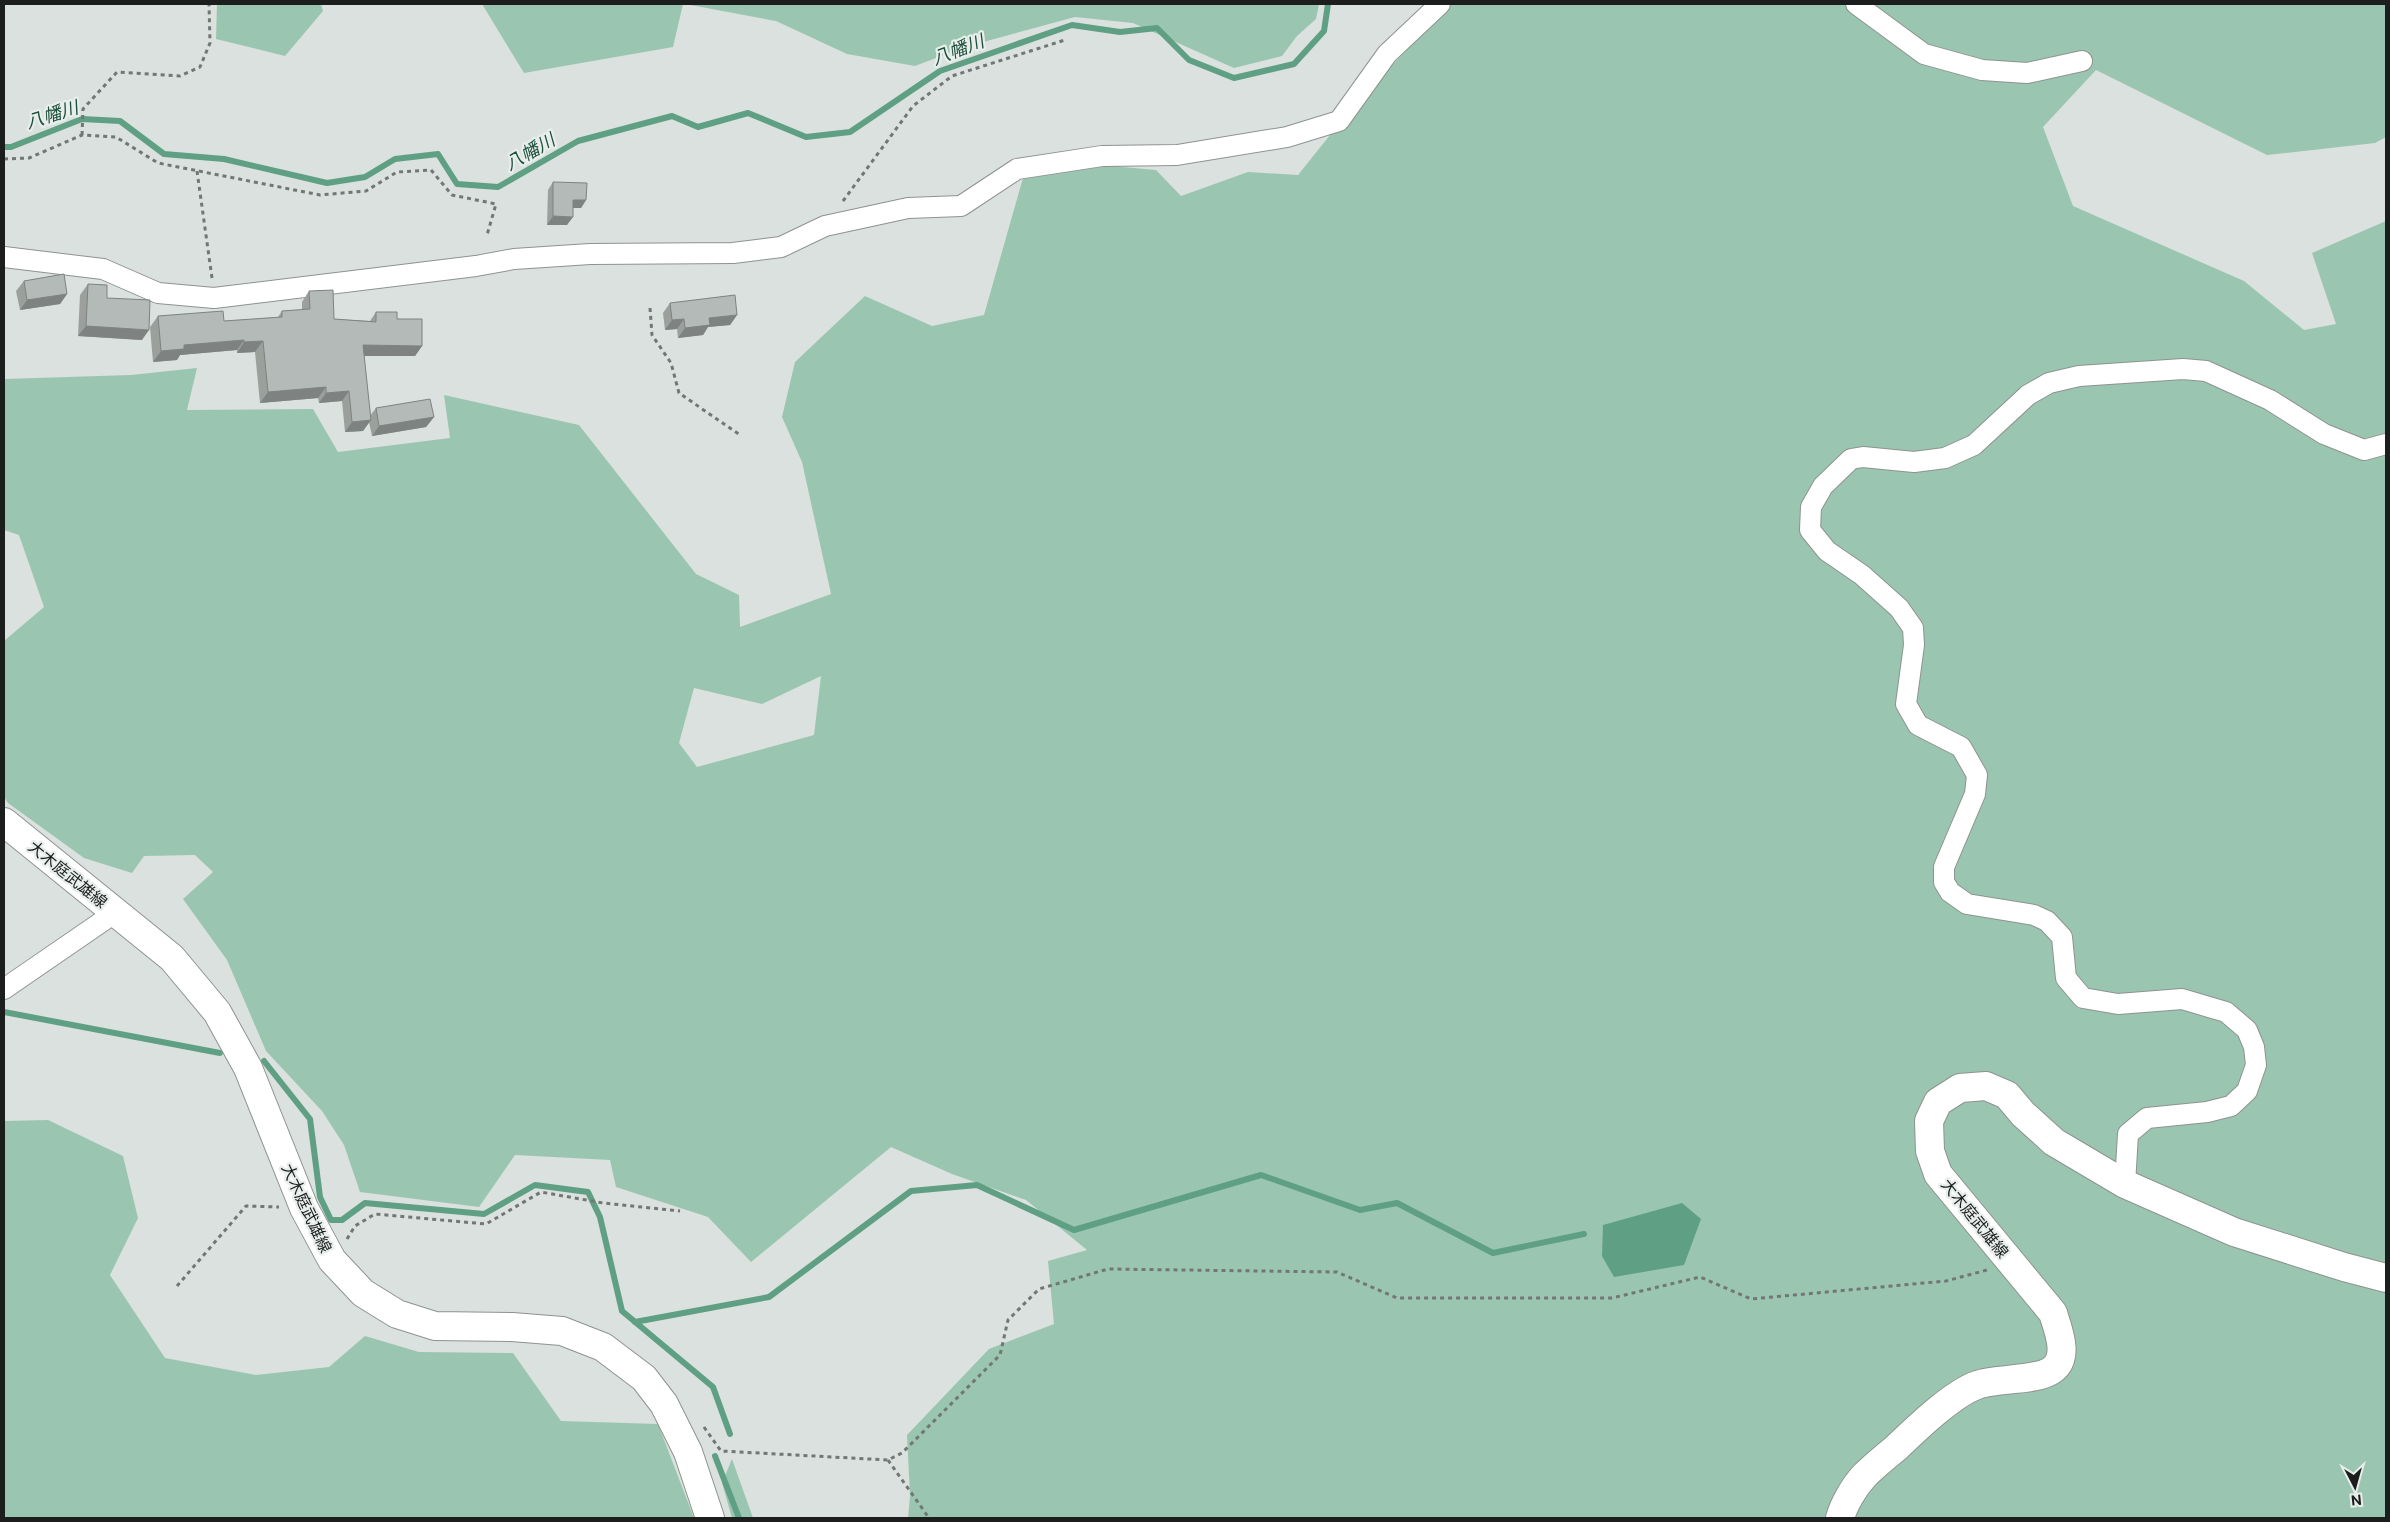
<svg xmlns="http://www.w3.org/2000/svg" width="2390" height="1522" viewBox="0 0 2390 1522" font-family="'Public Sans','Noto Sans JP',sans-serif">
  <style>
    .green { fill: #9ac6b1; fill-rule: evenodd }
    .water { fill: #5f9f84 }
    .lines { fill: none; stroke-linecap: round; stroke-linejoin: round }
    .stream { stroke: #5f9f84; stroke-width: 6 }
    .street-casing { stroke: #8e9390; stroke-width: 22 }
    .secondary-casing { stroke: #8e9390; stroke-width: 30 }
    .path { stroke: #727674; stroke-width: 3; stroke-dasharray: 4 4; stroke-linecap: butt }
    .street { stroke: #fff; stroke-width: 20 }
    .secondary { stroke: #fff; stroke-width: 28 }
    .wall { fill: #9ba09d }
    .shaded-wall { fill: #7e8280 }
    .building { fill: #b4bab7; stroke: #7e8280 }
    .labels { text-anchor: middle; stroke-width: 4.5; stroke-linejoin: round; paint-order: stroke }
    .street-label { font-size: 16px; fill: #1c1e1d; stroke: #e8eeeb }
    .water-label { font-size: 18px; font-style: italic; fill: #1d503c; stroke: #e8eeeb }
  </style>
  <rect width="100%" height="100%" fill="#dbe1de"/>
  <!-- green -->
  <g class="green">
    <path d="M 217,4 L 321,4 L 323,11 L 285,56 L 216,39 Z"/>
    <path d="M 482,4 L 683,4 L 673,47 L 524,73 Z"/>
    <path d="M 685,4 L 1319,4 L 1316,19 L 1297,36 L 1282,56 L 1234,68 L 1133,23 L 1075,17 L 965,47 L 915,66 L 847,54 L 776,21 Z"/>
    <path d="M 1450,4 L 2386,4 L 2386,137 L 2375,143 L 2267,155 L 2096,70 L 2043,127 L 2073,206 L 2244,281 L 2304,330 L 2336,324 L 2312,253 L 2386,221 L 2386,1518 L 908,1518 L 910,1496 L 907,1435 L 989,1349 L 1054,1324 L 1048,1261 L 1087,1250 L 1026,1200 L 952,1174 L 891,1147 L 751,1262 L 708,1217 L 616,1187 L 610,1160 L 515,1155 L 479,1207 L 360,1192 L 344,1145 L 322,1111 L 266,1051 L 227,960 L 183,899 L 213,872 L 195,855 L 144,856 L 132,873 L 84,858 L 8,803 L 4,797 L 4,641 L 44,607 L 19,535 L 4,530 L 4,379 L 131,375 L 197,368 L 187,410 L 313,409 L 338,452 L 450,438 L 444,395 L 579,425 L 696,574 L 739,595 L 740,627 L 831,594 L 802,462 L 782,417 L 795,362 L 865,296 L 932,326 L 984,315 L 1023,178 L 1100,165 L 1156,170 L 1181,196 L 1248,172 L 1298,175 L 1350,110 ZM 821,676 L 814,735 L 697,767 L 679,743 L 694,688 L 762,704 Z"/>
    <path d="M 48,1120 L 123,1156 L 138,1218 L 110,1275 L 165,1358 L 256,1375 L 329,1367 L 365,1336 L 419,1352 L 513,1353 L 561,1421 L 658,1424 L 694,1518 L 4,1518 L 4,1121 Z"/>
    <path d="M 732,1459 L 753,1518 L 732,1518 L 722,1483 Z"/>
  </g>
  <!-- water -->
  <path class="water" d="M 1682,1203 L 1701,1219 L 1684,1265 L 1614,1277 L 1602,1256 L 1603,1225 Z"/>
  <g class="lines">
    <!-- stream -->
    <g class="stream">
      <path d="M 4,147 L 11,147 L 82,119 L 120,121 L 164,154 L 224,159 L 327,183 L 365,177 L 395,159 L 438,154 L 457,184 L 498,187 L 578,141 L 672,116 L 698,127 L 748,113 L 806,137 L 850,132 L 940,71 L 1072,25 L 1120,32 L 1157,28 L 1189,60 L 1234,78 L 1294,64 L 1324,31 L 1328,4"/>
      <path d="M 4,1012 L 220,1053"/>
      <path d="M 264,1061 L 310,1119 L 320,1197 L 331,1220 L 342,1220 L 365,1203 L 484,1214 L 535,1185 L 588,1192 L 600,1217 L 622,1311 L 713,1387 L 730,1434"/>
      <path d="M 635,1322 L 769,1297 L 911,1191 L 977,1185 L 1074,1230 L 1261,1175 L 1360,1210 L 1397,1203 L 1493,1253 L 1584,1234"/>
      <path d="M 715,1456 L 739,1518"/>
    </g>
    <!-- street casing -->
    <g class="street-casing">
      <g id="street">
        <path d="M 1856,4 L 1924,54 L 1982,70 L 2027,73 L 2082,61"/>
        <path d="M 4,257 L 103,269 L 158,293 L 214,298 L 476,266 L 514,259 L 590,254 L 733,253 L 781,247 L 825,226 L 908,208 L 961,206 L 1017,169 L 1102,156 L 1177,155 L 1287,137 L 1339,121 L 1387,54 L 1440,4"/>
        <path d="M 4,989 L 116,912"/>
        <path d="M 2125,1184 L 2128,1134 L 2147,1118 L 2207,1112 L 2231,1106 L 2247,1091 L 2256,1065 L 2254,1047 L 2247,1030 L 2226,1012 L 2182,999 L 2118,1004 L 2083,998 L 2066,978 L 2062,937 L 2047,921 L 2034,915 L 1967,904 L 1950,892 L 1944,882 L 1944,867 L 1975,794 L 1977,775 L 1961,747 L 1918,725 L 1906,704 L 1914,645 L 1913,628 L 1899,608 L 1862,575 L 1827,551 L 1810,530 L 1811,507 L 1823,486 L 1851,459 L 1863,457 L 1914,462 L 1945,458 L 1974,445 L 2028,395 L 2049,383 L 2079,376 L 2183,369 L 2206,371 L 2270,400 L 2324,434 L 2364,450 L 2386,444"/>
      </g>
    </g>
    <!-- secondary casing -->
    <g class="secondary-casing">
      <g id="secondary">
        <path d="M 4,822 L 172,958 L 217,1012 L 248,1068 L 304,1208 L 332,1260 L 363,1293 L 397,1314 L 435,1326 L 512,1327 L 562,1331 L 603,1347 L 644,1378 L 664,1404 L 688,1452 L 710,1518"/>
        <path d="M 1840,1518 C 1844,1504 1854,1487 1864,1476 C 1874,1466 1885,1457 1896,1448 C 1916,1429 1952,1394 1977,1385 C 1997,1378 2037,1381 2052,1370 C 2070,1357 2058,1330 2053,1313 L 1938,1174 L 1930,1151 L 1929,1121 L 1938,1102 L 1960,1088 L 1986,1086 L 2007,1095 L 2023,1114 L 2054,1142 L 2125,1184 L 2234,1232 L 2344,1267 L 2386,1278"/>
      </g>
    </g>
    <!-- path -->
    <g class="path">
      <path d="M 82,135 L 83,109 L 117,72 L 180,76 L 200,67 L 210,43 L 209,4"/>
      <path d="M 4,159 L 29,158 L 82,135 L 116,137 L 158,163 L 320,195 L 366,191 L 397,172 L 431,170 L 452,195 L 496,204 L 487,235"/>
      <path d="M 197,171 L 212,278"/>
      <path d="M 843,201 L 913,106 L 952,76 L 1065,40"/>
      <path d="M 650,308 L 652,335 L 671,363 L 679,393 L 740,435"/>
      <path d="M 347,1239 L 355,1226 L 375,1214 L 486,1224 L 541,1192 L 603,1203 L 680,1211"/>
      <path d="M 177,1286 L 246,1206 L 279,1207"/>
      <path d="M 704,1427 L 721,1451 L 888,1460 L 902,1453 L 1000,1355 L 1008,1320 L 1039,1289 L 1108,1269 L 1337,1272 L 1397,1298 L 1612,1298 L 1700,1277 L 1751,1299 L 1946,1281 L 1987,1270"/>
      <path d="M 888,1460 L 929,1518"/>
    </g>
    <!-- street -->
    <use href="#street" class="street"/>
    <!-- secondary -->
    <use href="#secondary" class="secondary"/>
  </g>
  <!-- wall -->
  <g class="wall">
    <path d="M 553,182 L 586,200 L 581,208 L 573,208 L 567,225 L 547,225 L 548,190 Z"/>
    <path d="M 24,281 L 67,294 L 60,304 L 20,310 L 16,291 Z"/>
    <path d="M 88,284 L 107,298 L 142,340 L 78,336 L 80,295 Z"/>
    <path d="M 309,291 L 334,319 L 370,321 L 376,312 L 397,319 L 422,346 L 415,356 L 364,356 L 370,416 L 376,408 L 434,417 L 426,427 L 372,436 L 369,422 L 363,431 L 345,432 L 342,401 L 319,403 L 318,398 L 260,403 L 255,352 L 237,353 L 237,350 L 180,355 L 177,360 L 153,362 L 150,327 L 158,316 L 224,321 L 278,317 L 282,311 L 302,310 L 302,302 Z"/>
    <path d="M 670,303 L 737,315 L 730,325 L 708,327 L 703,335 L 678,338 L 677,329 L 665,330 L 663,313 Z"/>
  </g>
  <!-- shaded-wall -->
  <g class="shaded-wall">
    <path d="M 573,200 L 586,200 L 581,208 L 568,208 Z"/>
    <path d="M 553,216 L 573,217 L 567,225 L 547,225 Z"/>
    <path d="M 67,294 L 60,304 L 20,310 L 27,300 Z"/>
    <path d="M 737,315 L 730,325 L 708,327 L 703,335 L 678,338 L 685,328 L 709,318 Z"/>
    <path d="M 684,319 L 677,329 L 665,330 L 672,320 Z"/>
    <path d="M 86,326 L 149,330 L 142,340 L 78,336 Z"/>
    <path d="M 244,340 L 237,350 L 180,355 L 177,360 L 153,362 L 161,351 L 184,345 Z"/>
    <path d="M 263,341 L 255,352 L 237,353 L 244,342 Z"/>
    <path d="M 363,345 L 422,346 L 415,356 L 356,356 Z"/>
    <path d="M 326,387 L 318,398 L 260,403 L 268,392 Z"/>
    <path d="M 349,391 L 342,401 L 319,403 L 326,393 Z"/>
    <path d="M 434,417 L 426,427 L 372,436 L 379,426 Z"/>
    <path d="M 371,420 L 363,431 L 345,432 L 352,422 Z"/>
  </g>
  <!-- building -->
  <g class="building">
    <path d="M 553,182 L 587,183 L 586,200 L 573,200 L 573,217 L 553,216 Z"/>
    <path d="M 64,274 L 67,294 L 27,300 L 24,281 Z"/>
    <path d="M 88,284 L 107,285 L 107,298 L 150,300 L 149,330 L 86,326 Z"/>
    <path d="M 333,290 L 334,319 L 376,322 L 376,312 L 397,312 L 397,319 L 422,319 L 422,346 L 363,345 L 371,420 L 352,422 L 349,391 L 326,393 L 326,387 L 268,392 L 263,341 L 244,342 L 244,340 L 184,345 L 184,349 L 161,351 L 158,316 L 223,311 L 224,321 L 282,317 L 282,311 L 310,309 L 309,291 Z"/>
    <path d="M 735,295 L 737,315 L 709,318 L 710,325 L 685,328 L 684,319 L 672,320 L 670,303 Z"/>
    <path d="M 430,399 L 434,417 L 379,426 L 376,408 Z"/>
  </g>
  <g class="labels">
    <!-- street labels -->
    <g class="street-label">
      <text transform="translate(68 874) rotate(39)" y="6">大木庭武雄線</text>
      <text transform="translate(307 1208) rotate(65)" y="6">大木庭武雄線</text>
      <text transform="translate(1975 1218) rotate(51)" y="6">大木庭武雄線</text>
    </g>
    <!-- water labels -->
    <g class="water-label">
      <text transform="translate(958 50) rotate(-21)" y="6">八幡川</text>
      <text transform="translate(52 115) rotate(-17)" y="6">八幡川</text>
      <text transform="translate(530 152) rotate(-30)" y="6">八幡川</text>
    </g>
  </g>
  <!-- border -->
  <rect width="2390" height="1522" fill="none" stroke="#1c1e1d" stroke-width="10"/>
  <!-- north arrow -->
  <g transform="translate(2355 1487) rotate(174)" stroke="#e8eeeb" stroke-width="4" paint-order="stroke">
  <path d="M0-4L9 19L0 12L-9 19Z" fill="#1c1e1d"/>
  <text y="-8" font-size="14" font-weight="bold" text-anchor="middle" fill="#1c1e1d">N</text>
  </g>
</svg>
